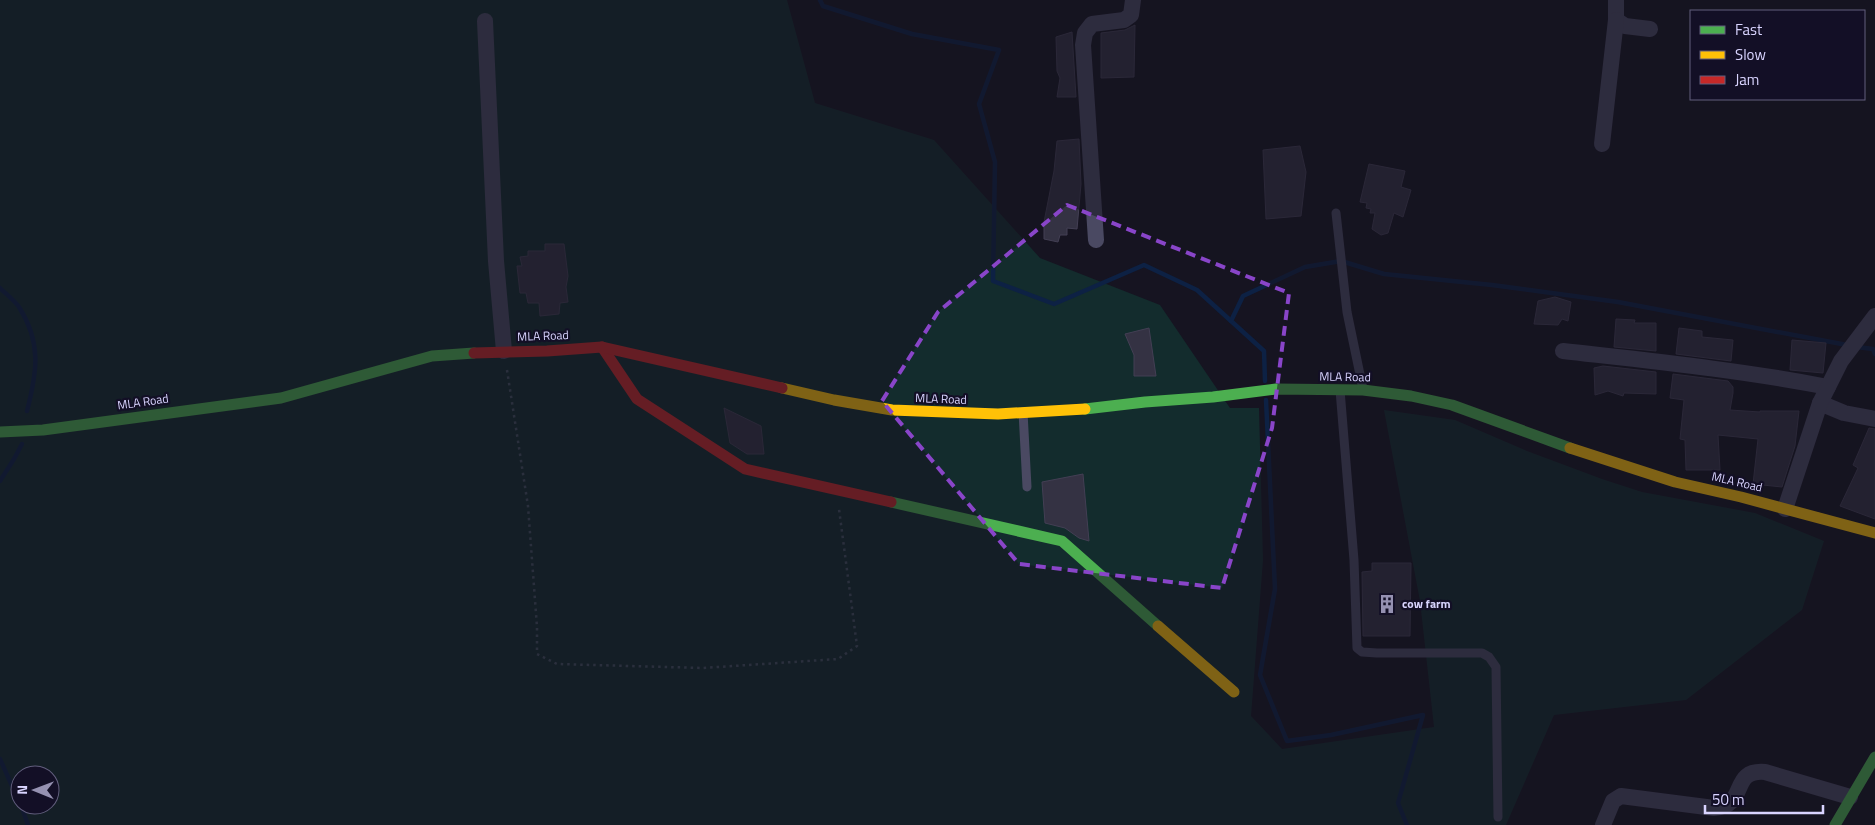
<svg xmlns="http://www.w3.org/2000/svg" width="1875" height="825" viewBox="0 0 1875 825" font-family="'Titillium Web',sans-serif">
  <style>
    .green { fill: #132c2d; fill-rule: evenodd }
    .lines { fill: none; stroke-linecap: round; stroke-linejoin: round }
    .stream { stroke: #0d2144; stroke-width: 4.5 }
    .building { fill: #343243; stroke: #433f54 }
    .path { stroke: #44505f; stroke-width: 2.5; stroke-dasharray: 2.5 4; stroke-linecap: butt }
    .lane { stroke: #4a4962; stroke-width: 9 }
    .street { stroke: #4a4962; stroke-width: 16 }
    .fast { stroke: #4caf50; stroke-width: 11 }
    .slow { stroke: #ffc107; stroke-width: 11 }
    .jam { stroke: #c62828; stroke-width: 11 }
    .marked { fill: none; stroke: #8945c9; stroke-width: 4; stroke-dasharray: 10 6; stroke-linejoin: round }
    .labels { text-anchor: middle; stroke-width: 4.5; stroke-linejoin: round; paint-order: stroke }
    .street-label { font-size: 12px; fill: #d9d4ff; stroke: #130f26 }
    .poi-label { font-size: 12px; font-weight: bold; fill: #d9d4ff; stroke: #130f26; text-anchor: start }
  </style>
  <rect width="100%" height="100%" fill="#161421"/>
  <!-- green -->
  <path class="green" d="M 0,0 L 787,0 L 815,103 L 934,140 L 1040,258 L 1160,305 L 1230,408 L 1259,408 L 1263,560 L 1251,716 L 1282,749 L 1434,727 L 1420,601 L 1384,410 L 1455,420 L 1527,451 L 1602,479 L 1642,492 L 1755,513 L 1824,541 L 1802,610 L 1686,700 L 1554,715 L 1506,825 L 0,825 ZM 20,775 L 50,775 L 50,805 L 20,805 Z"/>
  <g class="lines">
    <!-- stream -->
    <g class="stream">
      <path d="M 820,0 L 823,6 L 912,34 L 999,50 L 979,104 L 995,162 L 993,281 L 1054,304 L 1144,265 L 1197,290 L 1264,351 L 1265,381"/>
      <path d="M 0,288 C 6,294 14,300 19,307 C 42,343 37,372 27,411"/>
      <path d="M 1231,321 L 1243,296 L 1305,267 L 1341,261 L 1384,274 L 1492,285 L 1618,302 L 1847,345"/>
      <path d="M 1857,347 L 1873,349 L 1875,354"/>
      <path d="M 1266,400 L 1275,589 L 1260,675 L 1287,741 L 1331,735 L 1423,715 L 1398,803 L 1407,825"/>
      <path d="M 0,481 L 14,459 L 22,444"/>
      <path d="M 0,759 L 20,804"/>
      <path d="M 21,805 L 28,825"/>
    </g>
  </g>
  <!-- building -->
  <g class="building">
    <path d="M 1135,25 L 1134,77 L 1101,78 L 1101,33 L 1125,30 Z"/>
    <path d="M 1072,32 L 1076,97 L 1057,97 L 1060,78 L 1057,71 L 1056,37 Z"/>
    <path d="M 1079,139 L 1081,184 L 1077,229 L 1067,228 L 1067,235 L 1060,235 L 1058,242 L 1044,239 L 1044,222 L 1054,171 L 1057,141 Z"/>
    <path d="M 1300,146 L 1306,172 L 1301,216 L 1266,219 L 1263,150 Z"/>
    <path d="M 1369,164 L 1405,171 L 1401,187 L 1411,190 L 1403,217 L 1394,213 L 1388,233 L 1381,235 L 1372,229 L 1375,213 L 1370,213 L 1371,209 L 1366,208 L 1367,203 L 1360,202 Z"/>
    <path d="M 545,244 L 564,244 L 568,276 L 566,287 L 568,302 L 560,303 L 559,314 L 540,316 L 539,303 L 528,303 L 526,293 L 520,293 L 517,266 L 522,266 L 520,257 L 528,256 L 528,251 L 545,251 Z"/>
    <path d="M 1555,297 L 1571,302 L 1568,321 L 1562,319 L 1558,325 L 1534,324 L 1538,301 Z"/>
    <path d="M 1616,319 L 1635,320 L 1634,323 L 1656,323 L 1656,351 L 1614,347 Z"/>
    <path d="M 1149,328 L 1156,376 L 1134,376 L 1134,355 L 1125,334 Z"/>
    <path d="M 1679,328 L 1702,331 L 1702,337 L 1733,340 L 1731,361 L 1676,354 Z"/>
    <path d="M 1792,340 L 1826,343 L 1823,373 L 1790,370 Z"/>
    <path d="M 1603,366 L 1656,372 L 1656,394 L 1624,393 L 1623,396 L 1608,391 L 1595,395 L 1594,368 Z"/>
    <path d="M 1673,374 L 1728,381 L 1733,387 L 1733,393 L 1730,410 L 1760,412 L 1760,411 L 1799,411 L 1795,446 L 1782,487 L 1753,484 L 1758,439 L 1718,435 L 1720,470 L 1686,470 L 1685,440 L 1680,439 L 1684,400 L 1670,398 Z"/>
    <path d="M 724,408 L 761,426 L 764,454 L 747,454 L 730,443 Z"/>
    <path d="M 1869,428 L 1875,429 L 1875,519 L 1840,506 L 1858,468 L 1853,465 Z"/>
    <path d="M 1083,474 L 1089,541 L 1079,538 L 1065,528 L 1045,523 L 1042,482 Z"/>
    <path d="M 1372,563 L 1411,563 L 1410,636 L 1363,636 L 1362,572 L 1372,571 Z"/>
  </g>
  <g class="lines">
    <!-- path -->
    <path class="path" d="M 507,370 L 528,506 L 537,627 L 537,654 L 557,664 L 703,668 L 838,659 L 857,646 L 839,509"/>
    <!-- lane -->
    <g class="lane">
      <path d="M 1336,213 L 1347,312 L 1363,389"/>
      <path d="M 1340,390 L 1354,560 L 1357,648 L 1362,652 L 1377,653 L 1482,653 L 1489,657 L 1496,667 L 1498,817"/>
      <path d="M 1023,412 L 1027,487"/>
    </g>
    <!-- street -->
    <g class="street">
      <path d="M 1616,0 L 1616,20 L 1625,26 L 1650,29"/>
      <path d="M 485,21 L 496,261 L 504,351"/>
      <path d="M 1602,144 L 1616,20"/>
      <path d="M 1096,240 L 1083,45 L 1085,33 L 1092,24 L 1124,20 L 1131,15 L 1133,0"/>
      <path d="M 1563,351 C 1651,361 1741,370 1828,387"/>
      <path d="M 1820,403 L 1844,413 L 1875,419"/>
      <path d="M 1785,509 L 1820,403 L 1841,361 L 1875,316"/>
      <path d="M 1603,825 L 1613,801 L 1621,796 L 1714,808 C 1749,806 1729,769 1765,772 L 1850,797"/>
    </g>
    <!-- fast -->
    <g class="fast">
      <path d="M 1085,409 L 1145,402 L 1213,397 L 1276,389 L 1363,390 L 1411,396 L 1452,405 L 1570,448"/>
      <path d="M 0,432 L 43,430 L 281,398 L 432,356 L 474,353"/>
      <path d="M 891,502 L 1062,541 L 1158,626"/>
      <path d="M 1835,825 L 1875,757"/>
    </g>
    <!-- slow -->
    <g class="slow">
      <path d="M 782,388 L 834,400 L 892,410 L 998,414 L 1085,409"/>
      <path d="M 1570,448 L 1675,482 L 1741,497 L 1875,533"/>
      <path d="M 1158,626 L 1234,692"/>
    </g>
    <!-- jam -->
    <g class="jam">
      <path d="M 602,347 L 637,399 L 745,469 L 891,502"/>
      <path d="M 474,353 L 547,351 L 602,347 L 782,388"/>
    </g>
  </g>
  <!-- marked area -->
  <path d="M0 0H1875V825H0ZM 1067,205 L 1289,293 L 1272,428 L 1222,588 L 1019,564 L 882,401 L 938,312 Z" fill="#161421" fill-opacity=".55" fill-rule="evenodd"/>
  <path class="marked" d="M 1067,205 L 1289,293 L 1272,428 L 1222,588 L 1019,564 L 882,401 L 938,312 Z"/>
  <!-- icons -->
  <defs>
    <g id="building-bare" transform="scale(1.5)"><path d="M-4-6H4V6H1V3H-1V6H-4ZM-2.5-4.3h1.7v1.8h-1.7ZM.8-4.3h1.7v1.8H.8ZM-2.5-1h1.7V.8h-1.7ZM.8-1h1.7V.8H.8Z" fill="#9591b1" stroke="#130f26" stroke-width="2.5" paint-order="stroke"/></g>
  </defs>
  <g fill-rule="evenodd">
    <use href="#building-bare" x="1387" y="604"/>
  </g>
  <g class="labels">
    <!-- street labels -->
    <g class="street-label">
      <text transform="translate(543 336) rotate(-2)" y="4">MLA Road</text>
      <text transform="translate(1345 377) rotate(1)" y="4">MLA Road</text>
      <text transform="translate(941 399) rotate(2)" y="4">MLA Road</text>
      <text transform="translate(143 402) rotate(-8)" y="4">MLA Road</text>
      <text transform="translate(1737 482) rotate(13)" y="4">MLA Road</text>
    </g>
    <!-- poi labels -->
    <g class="poi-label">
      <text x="1402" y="608">cow farm</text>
    </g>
  </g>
  <!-- legend -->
  <rect x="1690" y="10" width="175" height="90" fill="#130f26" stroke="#625e7d"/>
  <rect x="1700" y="26" width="25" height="8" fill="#4caf50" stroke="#625e7d"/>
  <text x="1735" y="35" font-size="15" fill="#d9d4ff">Fast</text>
  <rect x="1700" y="51" width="25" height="8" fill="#ffc107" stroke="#625e7d"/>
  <text x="1735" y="60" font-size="15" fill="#d9d4ff">Slow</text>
  <rect x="1700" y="76" width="25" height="8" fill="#c62828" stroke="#625e7d"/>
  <text x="1735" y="85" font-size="15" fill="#d9d4ff">Jam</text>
  <!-- north arrow -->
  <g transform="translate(35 790) rotate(271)"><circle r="24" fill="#130f26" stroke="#625e7d"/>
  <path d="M0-4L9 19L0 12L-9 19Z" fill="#9591b1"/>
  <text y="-8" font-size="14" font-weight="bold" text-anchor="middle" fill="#d9d4ff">N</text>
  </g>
  <!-- scale -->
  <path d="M1705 805v8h118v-8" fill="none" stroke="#d9d4ff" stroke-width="2.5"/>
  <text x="1712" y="805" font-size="15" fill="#d9d4ff" stroke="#130f26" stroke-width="4" paint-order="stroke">50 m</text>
</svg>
